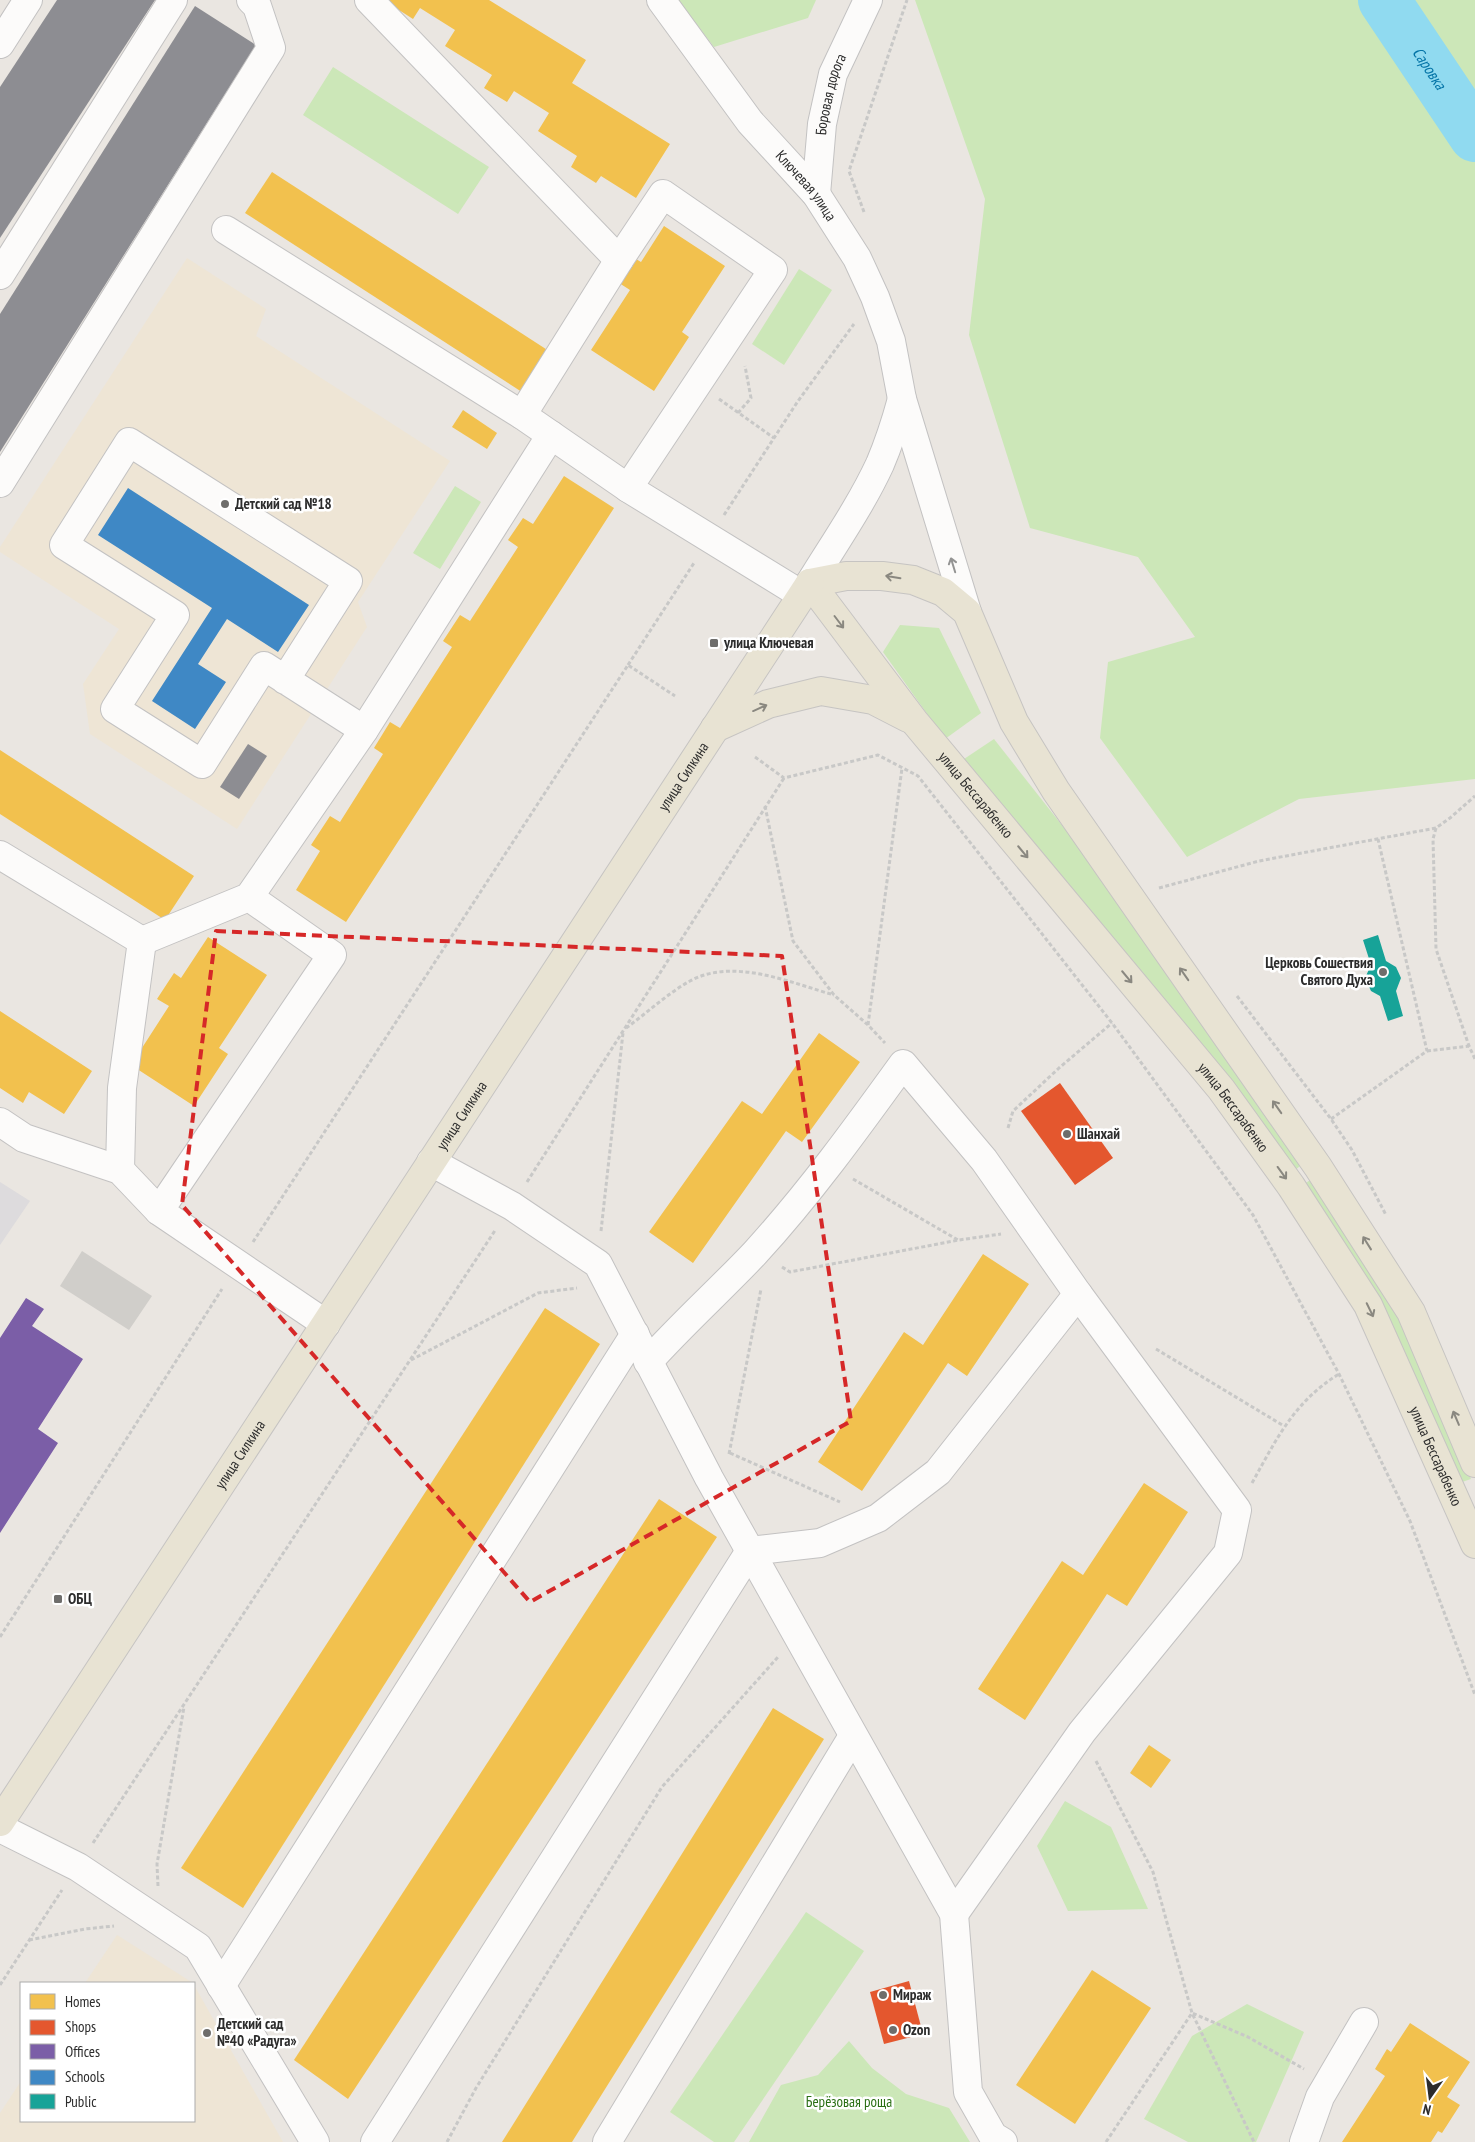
<svg xmlns="http://www.w3.org/2000/svg" width="1475" height="2142" viewBox="0 0 1475 2142" font-family="'PT Sans Narrow',sans-serif">
  <style>
    .industrial { fill: #dddbdd }
    .education { fill: #eee5d5 }
    .green { fill: #cce7b8 }
    .homes { fill: #f2c14e }
    .shops { fill: #e4572e }
    .offices { fill: #7b5ea7 }
    .schools { fill: #3f88c5 }
    .public { fill: #17a398 }
    .industry { fill: #8d8d92 }
    .lines { fill: none; stroke-linecap: round; stroke-linejoin: round }
    .river { stroke: #90daf0; stroke-width: 52 }
    .building { fill: #d0ceca }
    .minor-casing { stroke: #c3c2c2; stroke-width: 30 }
    .major-casing { stroke: #c6c4c2; stroke-width: 30 }
    .path { stroke: #c8c8c7; stroke-width: 3; stroke-dasharray: 4 2.5; stroke-linecap: butt }
    .minor { stroke: #fcfbfa; stroke-width: 28 }
    .major { stroke: #e8e3d3; stroke-width: 28 }
    .oneway { stroke: #949493 }
    .oneway2 { stroke: #8a8880 }
    .marked { fill: none; stroke: #d62828; stroke-width: 4; stroke-dasharray: 10 6; stroke-linejoin: round }
    .poi-dot { fill: #6e6d6b; stroke: #fff; stroke-width: 2 }
    .labels { text-anchor: middle; stroke-width: 5; stroke-linejoin: round; paint-order: stroke }
    .street-label { font-size: 15px; fill: #2c2c2c; stroke: #fff }
    .poi-label { font-size: 15px; font-weight: bold; fill: #2c2c2c; stroke: #fff; text-anchor: start }
    .park-label { font-size: 15px; fill: #2a6f15; stroke: #fff }
    .water-label { font-size: 16px; font-style: italic; fill: #0474a7; stroke: #fff }
  </style>
  <rect width="100%" height="100%" fill="#eae6e1"/>
  <!-- industrial -->
  <path class="industrial" d="M 0,1182 L 30,1201 L 0,1245 Z"/>
  <!-- education -->
  <g class="education">
    <path d="M 187,258 L 266,309 L 256,336 L 450,461 L 358,602 L 367,627 L 237,829 L 90,734 L 83,684 L 119,629 L 0,552 L 0,547 Z"/>
    <path d="M 117,1935 L 193,1983 L 85,1983 Z"/>
    <path d="M 194,1985 L 283,2142 L 0,2142 L 0,2113 L 21,2081 L 21,2121 L 194,2121 Z"/>
  </g>
  <!-- green -->
  <g class="green">
    <path d="M 678,0 L 816,0 L 808,18 L 714,47 Z"/>
    <path d="M 915,0 L 1475,0 L 1475,779 L 1299,799 L 1187,857 L 1100,738 L 1108,662 L 1195,637 L 1138,557 L 1030,528 L 969,335 L 985,199 Z"/>
    <path d="M 333,67 L 489,167 L 458,214 L 303,115 Z"/>
    <path d="M 799,269 L 832,290 L 784,365 L 752,344 Z"/>
    <path d="M 455,486 L 481,502 L 440,569 L 413,553 Z"/>
    <path d="M 900,625 L 939,628 L 981,713 L 945,739 L 883,652 Z"/>
    <path d="M 994,739 L 1076,843 L 1305,1162 L 1294,1171 L 961,761 Z"/>
    <path d="M 1315,1177 L 1382,1286 L 1417,1352 L 1471,1479 L 1456,1484 L 1301,1186 Z"/>
    <path d="M 1065,1801 L 1111,1827 L 1148,1909 L 1068,1911 L 1037,1846 Z"/>
    <path d="M 806,1912 L 864,1951 L 734,2142 L 714,2142 L 670,2112 Z"/>
    <path d="M 1247,2004 L 1304,2032 L 1256,2142 L 1188,2142 L 1144,2119 L 1192,2036 Z"/>
    <path d="M 849,2041 L 872,2068 L 906,2094 L 949,2108 L 970,2142 L 749,2142 L 781,2085 L 818,2075 Z"/>
  </g>
  <!-- homes -->
  <g class="homes">
    <path d="M 390,0 L 489,0 L 586,60 L 572,83 L 670,144 L 636,198 L 601,176 L 596,183 L 571,167 L 577,156 L 538,131 L 549,113 L 514,91 L 507,102 L 484,88 L 492,75 L 445,46 L 455,30 L 420,8 L 413,19 L 388,3 Z"/>
    <path d="M 272,172 L 552,353 L 525,394 L 245,213 Z"/>
    <path d="M 664,226 L 725,266 L 682,332 L 689,337 L 654,391 L 591,350 L 630,290 L 616,281 L 631,256 L 641,262 Z"/>
    <path d="M 463,410 L 497,433 L 487,449 L 452,427 Z"/>
    <path d="M 564,476 L 614,508 L 346,922 L 296,890 L 320,851 L 311,845 L 330,816 L 340,822 L 383,754 L 374,748 L 390,722 L 400,728 L 452,647 L 443,641 L 460,615 L 470,621 L 518,547 L 508,540 L 523,518 L 533,524 Z"/>
    <path d="M 0,750 L 194,876 L 165,920 L 0,814 Z"/>
    <path d="M 208,937 L 267,975 L 219,1048 L 228,1054 L 194,1106 L 131,1065 L 169,1006 L 157,999 L 174,973 L 181,978 Z"/>
    <path d="M 0,1011 L 92,1071 L 64,1114 L 29,1092 L 23,1103 L 0,1088 Z"/>
    <path d="M 819,1033 L 860,1062 L 802,1142 L 786,1131 L 693,1263 L 649,1232 L 742,1101 L 762,1114 Z"/>
    <path d="M 983,1254 L 1029,1284 L 967,1376 L 948,1363 L 862,1491 L 818,1462 L 904,1332 L 923,1345 Z"/>
    <path d="M 545,1308 L 600,1344 L 243,1908 L 181,1868 Z"/>
    <path d="M 1144,1483 L 1188,1512 L 1127,1606 L 1107,1594 L 1025,1720 L 978,1689 L 1062,1561 L 1083,1575 Z"/>
    <path d="M 659,1499 L 717,1537 L 348,2099 L 294,2060 Z"/>
    <path d="M 773,1708 L 824,1739 L 572,2142 L 502,2142 Z"/>
    <path d="M 1149,1745 L 1171,1760 L 1151,1788 L 1130,1773 Z"/>
    <path d="M 1092,1970 L 1151,2008 L 1075,2124 L 1016,2085 Z"/>
    <path d="M 1410,2023 L 1470,2062 L 1447,2097 L 1460,2105 L 1442,2133 L 1438,2131 L 1431,2142 L 1342,2142 L 1385,2076 L 1375,2069 L 1387,2049 L 1391,2052 Z"/>
  </g>
  <!-- shops -->
  <g class="shops">
    <path d="M 1060,1083 L 1113,1158 L 1075,1185 L 1021,1111 Z"/>
    <path d="M 909,1981 L 923,2034 L 884,2044 L 870,1992 Z"/>
  </g>
  <!-- offices -->
  <path class="offices" d="M 26,1298 L 44,1309 L 32,1326 L 83,1359 L 38,1429 L 58,1443 L 0,1533 L 0,1338 Z"/>
  <!-- schools -->
  <path class="schools" d="M 128,488 L 309,605 L 278,652 L 227,619 L 198,664 L 226,682 L 195,729 L 152,701 L 212,608 L 98,535 Z"/>
  <!-- public -->
  <path class="public" d="M 1378,935 L 1386,961 L 1396,967 L 1401,978 L 1396,991 L 1403,1016 L 1388,1021 L 1380,996 L 1371,991 L 1365,978 L 1371,965 L 1363,940 Z"/>
  <!-- industry -->
  <g class="industry">
    <path d="M 57,0 L 155,0 L 0,238 L 0,87 Z"/>
    <path d="M 195,6 L 256,45 L 0,452 L 0,314 Z"/>
    <path d="M 248,744 L 267,756 L 239,799 L 220,787 Z"/>
  </g>
  <g class="lines">
    <!-- river -->
    <path class="river" id="s1" d="M 1384,0 L 1475,136"/>
  </g>
  <!-- building -->
  <path class="building" d="M 82,1251 L 152,1296 L 129,1330 L 60,1286 Z"/>
  <g class="lines">
    <!-- minor casing -->
    <g class="minor-casing">
      <g id="minor">
        <path d="M 369,0 L 619,260"/>
        <path id="s2" d="M 661,0 L 750,122 L 816,194 L 857,258 L 875,297 L 891,341 L 902,399 L 967,612"/>
        <path d="M 0,44 L 28,0"/>
        <path d="M 663,194 L 773,270 L 628,488 L 522,415 L 619,260 Z"/>
        <path id="s3" d="M 816,194 L 822,124 L 833,74 L 868,0"/>
        <path d="M 226,230 L 522,415"/>
        <path d="M 0,275 L 173,0"/>
        <path d="M 0,483 L 271,48 L 257,6 L 251,0"/>
        <path d="M 628,488 L 802,595"/>
        <path d="M 810,583 C 834,544 861,505 880,464 C 889,443 896,421 902,399"/>
        <path d="M 285,680 L 348,581 L 129,442 L 64,545 L 175,615 L 115,709 L 202,764 L 264,666 L 364,730"/>
        <path d="M 0,855 L 142,941 L 122,1088 L 120,1170"/>
        <path d="M 142,941 L 249,897 L 364,730 L 551,435"/>
        <path d="M 0,1122 L 24,1138 L 120,1170 L 159,1211 L 326,1324"/>
        <path d="M 431,1162 L 512,1206 L 598,1264 L 709,1478 L 954,1914 L 968,2092 L 993,2136 L 1003,2142"/>
        <path d="M 159,1211 L 332,955 L 249,897"/>
        <path d="M 648,1362 C 682,1324 720,1290 755,1253 C 809,1194 856,1129 903,1064 L 984,1160 L 1078,1294 L 1237,1510 L 1228,1553 L 1082,1732 L 954,1914"/>
        <path d="M 0,1828 L 78,1867 L 198,1947 L 315,2142"/>
        <path d="M 221,1986 L 635,1334"/>
        <path d="M 375,2142 L 750,1551 L 820,1543 L 878,1518 L 938,1472 L 1078,1294"/>
        <path d="M 607,2142 L 853,1736"/>
        <path d="M 1304,2142 L 1320,2097 L 1364,2022"/>
      </g>
    </g>
    <!-- major casing -->
    <g class="major-casing">
      <g id="major">
        <path id="s4" d="M 810,583 L 914,721 L 1221,1089 L 1291,1186 L 1368,1305 L 1475,1544"/>
        <path d="M 810,583 L 846,576 L 882,576 L 913,580 L 943,592 L 967,612 L 1014,722 L 1056,791 L 1318,1167 L 1411,1312 L 1475,1463"/>
        <path d="M 715,728 L 768,704 L 821,691 L 873,700 L 908,718"/>
        <path id="s5" d="M 0,1822 L 810,583"/>
      </g>
    </g>
    <!-- path -->
    <g class="path">
      <path d="M 864,212 L 849,171 L 907,0"/>
      <path d="M 719,399 L 774,438"/>
      <path d="M 738,413 L 751,398 L 745,366"/>
      <path d="M 724,515 L 798,401 L 854,324"/>
      <path d="M 628,665 L 694,563"/>
      <path d="M 755,757 L 784,778 L 878,755 L 918,776 L 1112,1023 L 1253,1215 L 1339,1374 L 1410,1521 L 1475,1695"/>
      <path d="M 765,806 L 793,941 L 834,995 L 868,1025 L 885,1043"/>
      <path d="M 1436,828 L 1433,839 L 1436,949 L 1469,1046 L 1475,1059"/>
      <path d="M 1159,888 L 1259,861 L 1436,828 L 1450,818 L 1475,796"/>
      <path d="M 1237,996 L 1331,1119 L 1352,1150 L 1386,1215"/>
      <path d="M 868,1025 L 902,768"/>
      <path d="M 626,1028 C 647,1013 668,993 690,981 C 734,957 791,983 834,995"/>
      <path d="M 1427,1051 L 1469,1046"/>
      <path d="M 1331,1119 L 1427,1051 L 1378,839"/>
      <path d="M 1008,1128 L 1013,1111 L 1059,1068 L 1112,1023"/>
      <path d="M 853,1179 L 958,1240"/>
      <path d="M 527,1182 L 784,778"/>
      <path d="M 601,1231 L 623,1033"/>
      <path d="M 253,1242 L 628,665 L 675,696"/>
      <path d="M 782,1267 L 790,1272 L 959,1240 L 1001,1234"/>
      <path d="M 1156,1349 L 1284,1426"/>
      <path d="M 411,1360 L 538,1293 L 577,1288"/>
      <path d="M 730,1453 L 840,1502"/>
      <path d="M 729,1454 L 761,1289"/>
      <path d="M 1252,1483 C 1277,1438 1294,1402 1339,1374"/>
      <path d="M 0,1637 L 222,1289"/>
      <path d="M 1096,1761 L 1153,1872 L 1192,2013 L 1254,2142"/>
      <path d="M 93,1843 L 496,1229"/>
      <path d="M 158,1886 L 157,1864 L 184,1707"/>
      <path d="M 29,1940 L 85,1929 L 114,1926"/>
      <path d="M 0,1985 L 62,1890"/>
      <path d="M 447,2142 L 476,2088 L 662,1787 L 778,1657"/>
      <path d="M 1106,2142 L 1192,2013 L 1248,2037 L 1304,2069"/>
    </g>
    <!-- minor -->
    <use href="#minor" class="minor"/>
    <!-- major -->
    <use href="#major" class="major"/>
  </g>
  <!-- one-way arrows -->
  <defs><path id="oneway-shaft" d="M-6 0H5M1.5-3L5.5 0L1.5 3" fill="none" stroke-width="1.6" stroke-linecap="round" stroke-linejoin="round" transform="scale(1.25)"/></defs>
  <use class="oneway" href="#oneway-shaft" transform="translate(953 565) rotate(-107)"/>
  <g class="oneway2">
    <use href="#oneway-shaft" transform="translate(893 577) rotate(-171)"/>
    <use href="#oneway-shaft" transform="translate(839 622) rotate(53)"/>
    <use href="#oneway-shaft" transform="translate(760 708) rotate(-24)"/>
    <use href="#oneway-shaft" transform="translate(1023 852) rotate(50)"/>
    <use href="#oneway-shaft" transform="translate(1184 974) rotate(-125)"/>
    <use href="#oneway-shaft" transform="translate(1127 977) rotate(50)"/>
    <use href="#oneway-shaft" transform="translate(1277 1107) rotate(-125)"/>
    <use href="#oneway-shaft" transform="translate(1282 1173) rotate(54)"/>
    <use href="#oneway-shaft" transform="translate(1367 1243) rotate(-122)"/>
    <use href="#oneway-shaft" transform="translate(1370 1310) rotate(64)"/>
    <use href="#oneway-shaft" transform="translate(1456 1418) rotate(-113)"/>
  </g>
  <!-- marked area -->
  <path class="marked" d="M 216,931 L 782,956 L 851,1421 L 530,1602 L 182,1205 Z"/>
  <!-- markers -->
  <g class="poi-dot">
    <circle cx="225" cy="504" r="5"/>
    <rect x="709" y="638" width="10" height="10" rx="2.5"/>
    <circle cx="1383" cy="972" r="5"/>
    <circle cx="1067" cy="1134" r="5"/>
    <rect x="53" y="1594" width="10" height="10" rx="2.5"/>
    <circle cx="883" cy="1995" r="5"/>
    <circle cx="893" cy="2030" r="5"/>
    <circle cx="207" cy="2033" r="5"/>
  </g>
  <g class="labels">
    <!-- street labels -->
    <g class="street-label">
      <text dy="5" stroke="none"><textPath href="#s3" startOffset="101">Боровая дорога</textPath></text>
      <text dy="5" stroke="none"><textPath href="#s2" startOffset="236">Ключевая улица</textPath></text>
      <text dy="5" stroke="none"><textPath href="#s5" startOffset="1249">улица Силкина</textPath></text>
      <text dy="5" stroke="none"><textPath href="#s4" startOffset="269">улица Бессарабенко</textPath></text>
      <text dy="5" stroke="none"><textPath href="#s4" startOffset="674">улица Бессарабенко</textPath></text>
      <text dy="5" stroke="none"><textPath href="#s5" startOffset="844">улица Силкина</textPath></text>
      <text dy="5" stroke="none"><textPath href="#s5" startOffset="439">улица Силкина</textPath></text>
      <text dy="5" stroke="none"><textPath href="#s4" startOffset="1079">улица Бессарабенко</textPath></text>
    </g>
    <!-- poi labels -->
    <g class="poi-label">
      <text x="235" y="509">Детский сад №18</text>
      <text x="724" y="648">улица Ключевая</text>
      <text x="1373" y="968" text-anchor="end">Церковь Сошествия<tspan x="1373" dy="17">Святого Духа</tspan></text>
      <text x="1077" y="1139">Шанхай</text>
      <text x="68" y="1604">ОБЦ</text>
      <text x="893" y="2000">Мираж</text>
      <text x="217" y="2029">Детский сад<tspan x="217" dy="17">№40 «Радуга»</tspan></text>
      <text x="903" y="2035">Ozon</text>
    </g>
    <!-- park labels -->
    <g class="park-label">
      <text x="849" y="2107">Берёзовая роща</text>
    </g>
    <!-- water labels -->
    <g class="water-label">
      <text dy="6" stroke="none"><textPath href="#s1" startOffset="82">Саровка</textPath></text>
    </g>
  </g>
  <!-- legend -->
  <rect x="20" y="1982" width="175" height="140" fill="#ffffff" stroke="#ababab"/>
  <rect x="30" y="1994" width="25" height="15" fill="#f2c14e" stroke="#ababab"/>
  <text x="65" y="2007" font-size="15" fill="#2c2c2c">Homes</text>
  <rect x="30" y="2020" width="25" height="15" fill="#e4572e" stroke="#ababab"/>
  <text x="65" y="2032" font-size="15" fill="#2c2c2c">Shops</text>
  <rect x="30" y="2044" width="25" height="15" fill="#7b5ea7" stroke="#ababab"/>
  <text x="65" y="2057" font-size="15" fill="#2c2c2c">Offices</text>
  <rect x="30" y="2070" width="25" height="15" fill="#3f88c5" stroke="#ababab"/>
  <text x="65" y="2082" font-size="15" fill="#2c2c2c">Schools</text>
  <rect x="30" y="2094" width="25" height="15" fill="#17a398" stroke="#ababab"/>
  <text x="65" y="2107" font-size="15" fill="#2c2c2c">Public</text>
  <!-- north arrow -->
  <g transform="translate(1430 2097) rotate(194)" stroke="#ffffff" stroke-width="4" paint-order="stroke">
  <path d="M0-4L9 19L0 12L-9 19Z" fill="#2c2c2c"/>
  <text y="-8" font-size="14" font-weight="bold" text-anchor="middle" fill="#2c2c2c">N</text>
  </g>
</svg>
